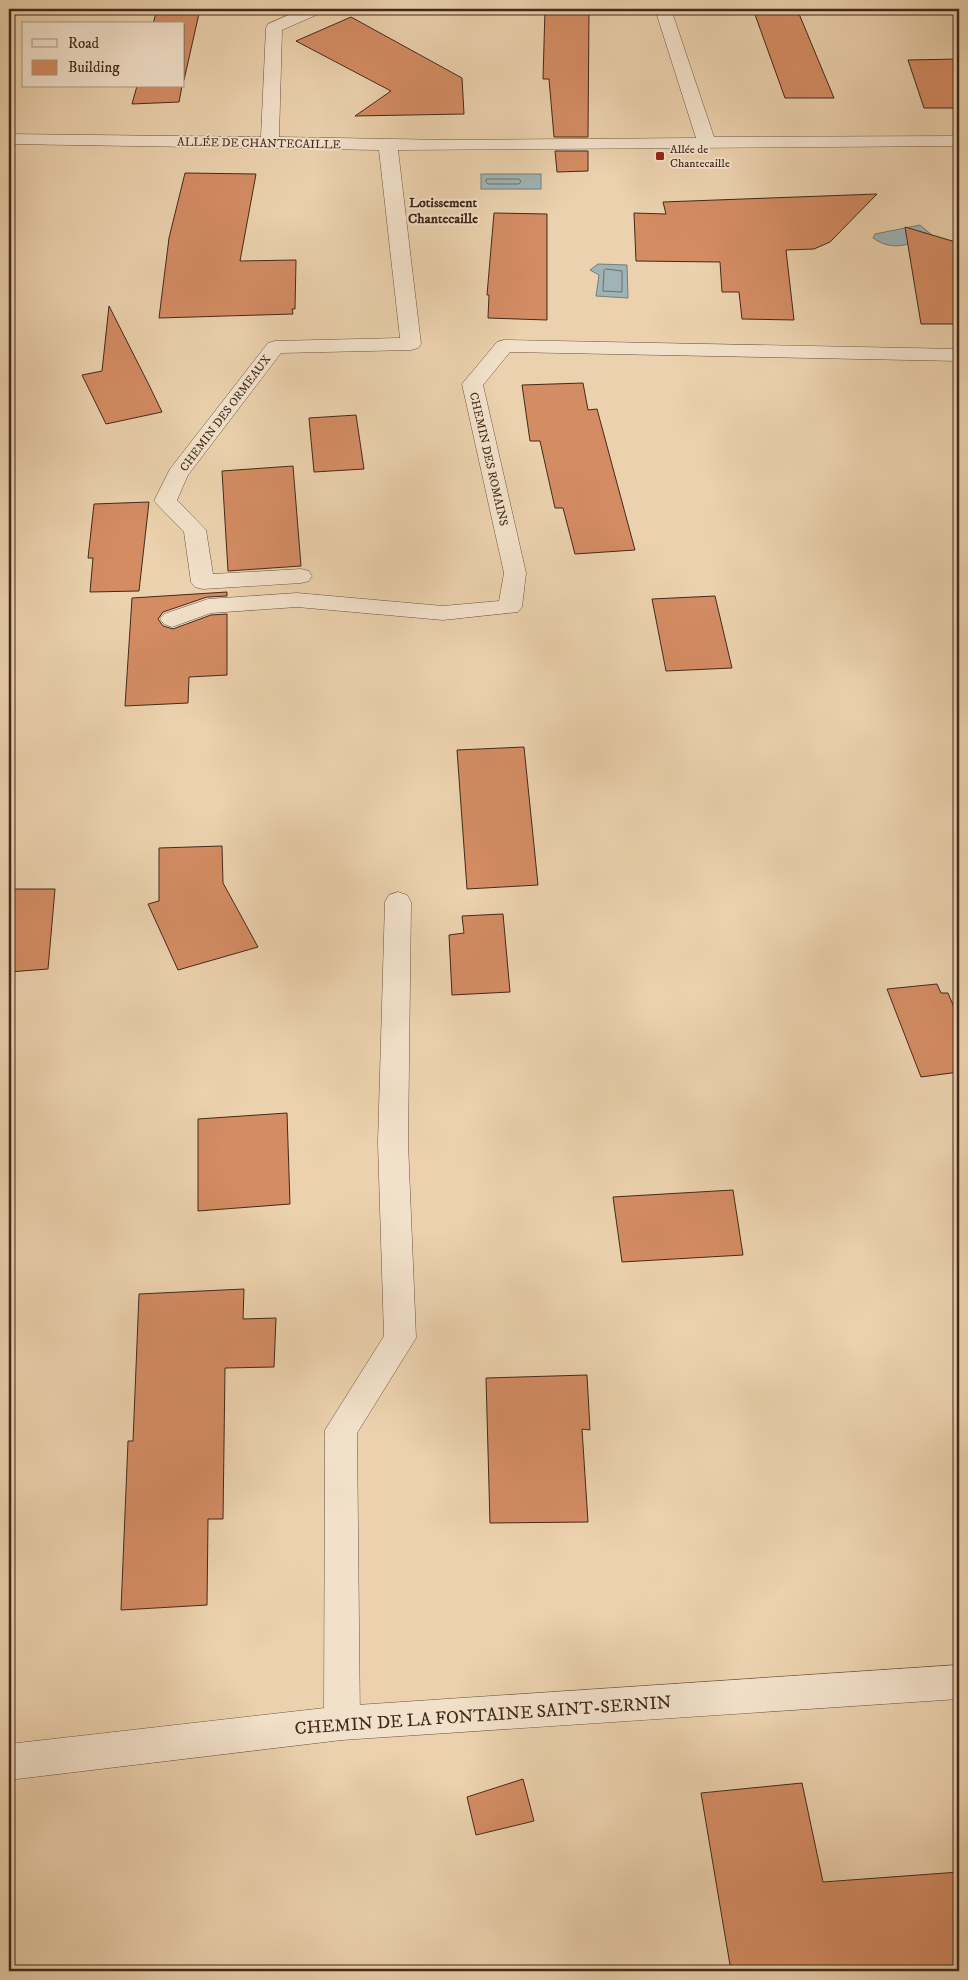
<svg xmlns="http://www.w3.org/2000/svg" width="968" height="1980" viewBox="0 0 968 1980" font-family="'IM FELL DW Pica',serif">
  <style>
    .water { fill: #9eb4b6; stroke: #7a7c78 }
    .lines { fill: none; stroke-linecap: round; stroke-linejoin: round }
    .shore { stroke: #706e68; stroke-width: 1 }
    .building { fill: #d48c63; stroke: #43291b }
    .lane-casing { stroke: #6d5340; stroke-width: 1 }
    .street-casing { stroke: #6d5340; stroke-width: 1 }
    .lane { fill: #f2e1ca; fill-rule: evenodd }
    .street { fill: #f2e1ca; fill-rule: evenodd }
    .poi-dot { fill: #8f2418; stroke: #f2e1ca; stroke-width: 2 }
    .labels { text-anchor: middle; stroke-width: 4; stroke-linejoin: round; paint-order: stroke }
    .far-street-label { font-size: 12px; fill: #43291b; stroke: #f2e1ca }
    .far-poi-label { font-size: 12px; fill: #43291b; stroke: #f2e1ca; text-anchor: start }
    .far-neighbourhood-label { font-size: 14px; font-weight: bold; fill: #43291b; stroke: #f2e1ca }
    .near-street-label { font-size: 18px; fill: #43291b; stroke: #f2e1ca }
  </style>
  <rect width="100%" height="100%" fill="#ebd1ad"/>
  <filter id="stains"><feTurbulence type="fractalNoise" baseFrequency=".004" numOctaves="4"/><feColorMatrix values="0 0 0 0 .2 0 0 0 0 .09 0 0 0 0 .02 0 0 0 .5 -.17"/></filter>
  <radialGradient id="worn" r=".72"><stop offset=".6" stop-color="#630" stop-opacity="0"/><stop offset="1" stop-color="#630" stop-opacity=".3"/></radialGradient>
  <!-- water -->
  <g class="water">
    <rect x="481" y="174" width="60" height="15"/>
    <path d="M 920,225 L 933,236 C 911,243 894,253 873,238 L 875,234 Z"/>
    <path d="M 598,264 L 627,265 L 628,298 L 596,296 L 599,275 L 590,270 Z"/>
  </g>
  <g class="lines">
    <!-- shore -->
    <g class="shore">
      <path d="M 487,179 L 519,179 L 521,181 L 519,184 L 488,184 L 486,182 Z"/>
      <path d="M 606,269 L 622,271 L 622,292 L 603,291 L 604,271 Z"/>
    </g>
  </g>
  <!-- building -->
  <g class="building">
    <path d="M 157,9 L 200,9 L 184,80 L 184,24 L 153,24 Z"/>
    <path d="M 545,9 L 589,9 L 588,137 L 554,137 L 549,79 L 543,79 Z"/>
    <path d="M 753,9 L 797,9 L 834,98 L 785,98 Z"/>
    <path d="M 351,17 L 462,78 L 464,114 L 355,116 L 391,91 L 296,41 Z"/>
    <path d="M 959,59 L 959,108 L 924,108 L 908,60 Z"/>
    <path d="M 137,86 L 182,86 L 179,102 L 132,104 Z"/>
    <path d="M 555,151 L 588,151 L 588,171 L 557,172 Z"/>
    <path d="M 185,173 L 256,174 L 240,261 L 296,260 L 295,309 L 292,309 L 293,314 L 159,318 L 169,238 Z"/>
    <path d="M 877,194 L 830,242 L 814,249 L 786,250 L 794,320 L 742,319 L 739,292 L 722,292 L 720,262 L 636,261 L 634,213 L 666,214 L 663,202 Z"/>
    <path d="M 494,213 L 547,214 L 547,320 L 488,318 L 489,295 L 487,295 Z"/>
    <path d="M 905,227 L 959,243 L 959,324 L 921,324 Z"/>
    <path d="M 109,306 L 149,385 L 162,412 L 106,424 L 82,375 L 102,371 Z"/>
    <path d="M 583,383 L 588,410 L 597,409 L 635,550 L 575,554 L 563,508 L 555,508 L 540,441 L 530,441 L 522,385 Z"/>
    <path d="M 356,415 L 364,469 L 314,472 L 309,418 Z"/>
    <path d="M 293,466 L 301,566 L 228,571 L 222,471 Z"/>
    <path d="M 149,502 L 139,591 L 90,592 L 93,558 L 88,558 L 94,504 Z"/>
    <path d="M 227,592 L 227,596 L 207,597 L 163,612 L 158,619 L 163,626 L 173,629 L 211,615 L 227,614 L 227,675 L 189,677 L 188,703 L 125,706 L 132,598 Z"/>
    <path d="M 715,596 L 732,668 L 666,671 L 652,599 Z"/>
    <path d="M 524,747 L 538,885 L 467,889 L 457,750 Z"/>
    <path d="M 222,846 L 223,883 L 258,947 L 178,970 L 148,904 L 159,901 L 159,848 Z"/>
    <path d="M 9,889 L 55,889 L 48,969 L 9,972 Z"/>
    <path d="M 503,914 L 510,992 L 452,995 L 449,935 L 464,933 L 462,916 Z"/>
    <path d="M 937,984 L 941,993 L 948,993 L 959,1019 L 959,1072 L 921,1077 L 887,989 Z"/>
    <path d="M 287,1113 L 290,1204 L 198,1211 L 198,1119 Z"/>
    <path d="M 733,1190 L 743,1255 L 622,1262 L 613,1197 Z"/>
    <path d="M 244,1289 L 243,1319 L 276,1318 L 274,1367 L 225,1368 L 223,1519 L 208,1519 L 207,1605 L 121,1610 L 128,1441 L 133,1441 L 139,1294 Z"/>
    <path d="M 587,1375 L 590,1430 L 582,1429 L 588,1522 L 490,1523 L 486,1378 Z"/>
    <path d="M 523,1779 L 534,1821 L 476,1835 L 467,1797 Z"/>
    <path d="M 802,1783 L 823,1882 L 959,1872 L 959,1971 L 737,1971 L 736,1966 L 730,1965 L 701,1793 Z"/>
  </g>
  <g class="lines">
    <!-- lane casing -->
    <g class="lane-casing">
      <path id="lane" d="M 398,892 L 407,895 L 411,902 L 408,1143 L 416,1338 L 357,1433 L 360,1723 L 355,1735 L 342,1740 L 329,1735 L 324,1723 L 325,1430 L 384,1336 L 378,1143 L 385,902 L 389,895 Z"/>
    </g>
    <!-- street casing -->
    <g class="street-casing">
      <g id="street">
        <path d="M 302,9 L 323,9 L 321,13 L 282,30 L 279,137 L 449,140 L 696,138 L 655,9 L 671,9 L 714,137 L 959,136 L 959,146 L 398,150 L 421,344 L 418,348 L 411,350 L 281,353 L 188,475 L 177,500 L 206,530 L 213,574 L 301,569 L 309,571 L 312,576 L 309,581 L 301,583 L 203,589 L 195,587 L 191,582 L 184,532 L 154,501 L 170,469 L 268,343 L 275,341 L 400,338 L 379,150 L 9,144 L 9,134 L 261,137 L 266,28 L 268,24 Z"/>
        <path d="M 504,340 L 959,349 L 959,361 L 510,352 L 483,385 L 526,573 L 522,607 L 518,612 L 443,620 L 297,607 L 211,613 L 172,627 L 164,624 L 160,619 L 164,614 L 208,599 L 297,593 L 443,606 L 499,601 L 504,573 L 462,384 L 497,342 Z"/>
        <path d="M 959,1665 L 959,1699 L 342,1740 L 9,1780 L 9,1744 L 342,1706 Z"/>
      </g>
    </g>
    <!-- lane -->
    <use href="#lane" class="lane"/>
    <!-- street -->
    <use href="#street" class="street"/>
  </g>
  <!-- markers -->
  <rect class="poi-dot" x="655" y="151" width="10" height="10" rx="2.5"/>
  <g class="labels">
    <!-- far-street labels -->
    <g class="far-street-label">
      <text transform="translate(259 143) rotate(1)" y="4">ALLÉE DE CHANTECAILLE</text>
      <text transform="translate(225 413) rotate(-53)" y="4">CHEMIN DES ORMEAUX</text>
      <text transform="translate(489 459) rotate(77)" y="4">CHEMIN DES ROMAINS</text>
    </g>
    <!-- far-poi labels -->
    <g class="far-poi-label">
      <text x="670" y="153">Allée de<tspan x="670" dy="14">Chantecaille</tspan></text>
    </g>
    <!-- far-neighbourhood labels -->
    <g class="far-neighbourhood-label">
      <text x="443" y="207">Lotissement<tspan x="443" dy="16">Chantecaille</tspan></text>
    </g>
    <!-- near-street labels -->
    <g class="near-street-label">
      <text transform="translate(483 1715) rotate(-4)" y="6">CHEMIN DE LA FONTAINE SAINT-SERNIN</text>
    </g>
  </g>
  <!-- margin -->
  <rect width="968" height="1980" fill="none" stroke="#ebd1ad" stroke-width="30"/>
  <rect x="10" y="10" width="948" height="1960" fill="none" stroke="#43291b" stroke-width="2.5"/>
  <rect x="15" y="15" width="938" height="1950" fill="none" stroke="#43291b"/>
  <!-- legend -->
  <rect x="22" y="22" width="162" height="65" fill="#f2e1ca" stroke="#ac9784"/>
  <rect x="32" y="39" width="25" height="8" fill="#f2e1ca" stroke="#ac9784"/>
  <text x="68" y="48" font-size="15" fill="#43291b">Road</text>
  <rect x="32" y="60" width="25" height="15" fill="#d48c63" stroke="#ac9784"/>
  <text x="68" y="72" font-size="15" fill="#43291b">Building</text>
  <rect width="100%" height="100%" filter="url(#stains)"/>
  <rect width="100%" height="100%" fill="url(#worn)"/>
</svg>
